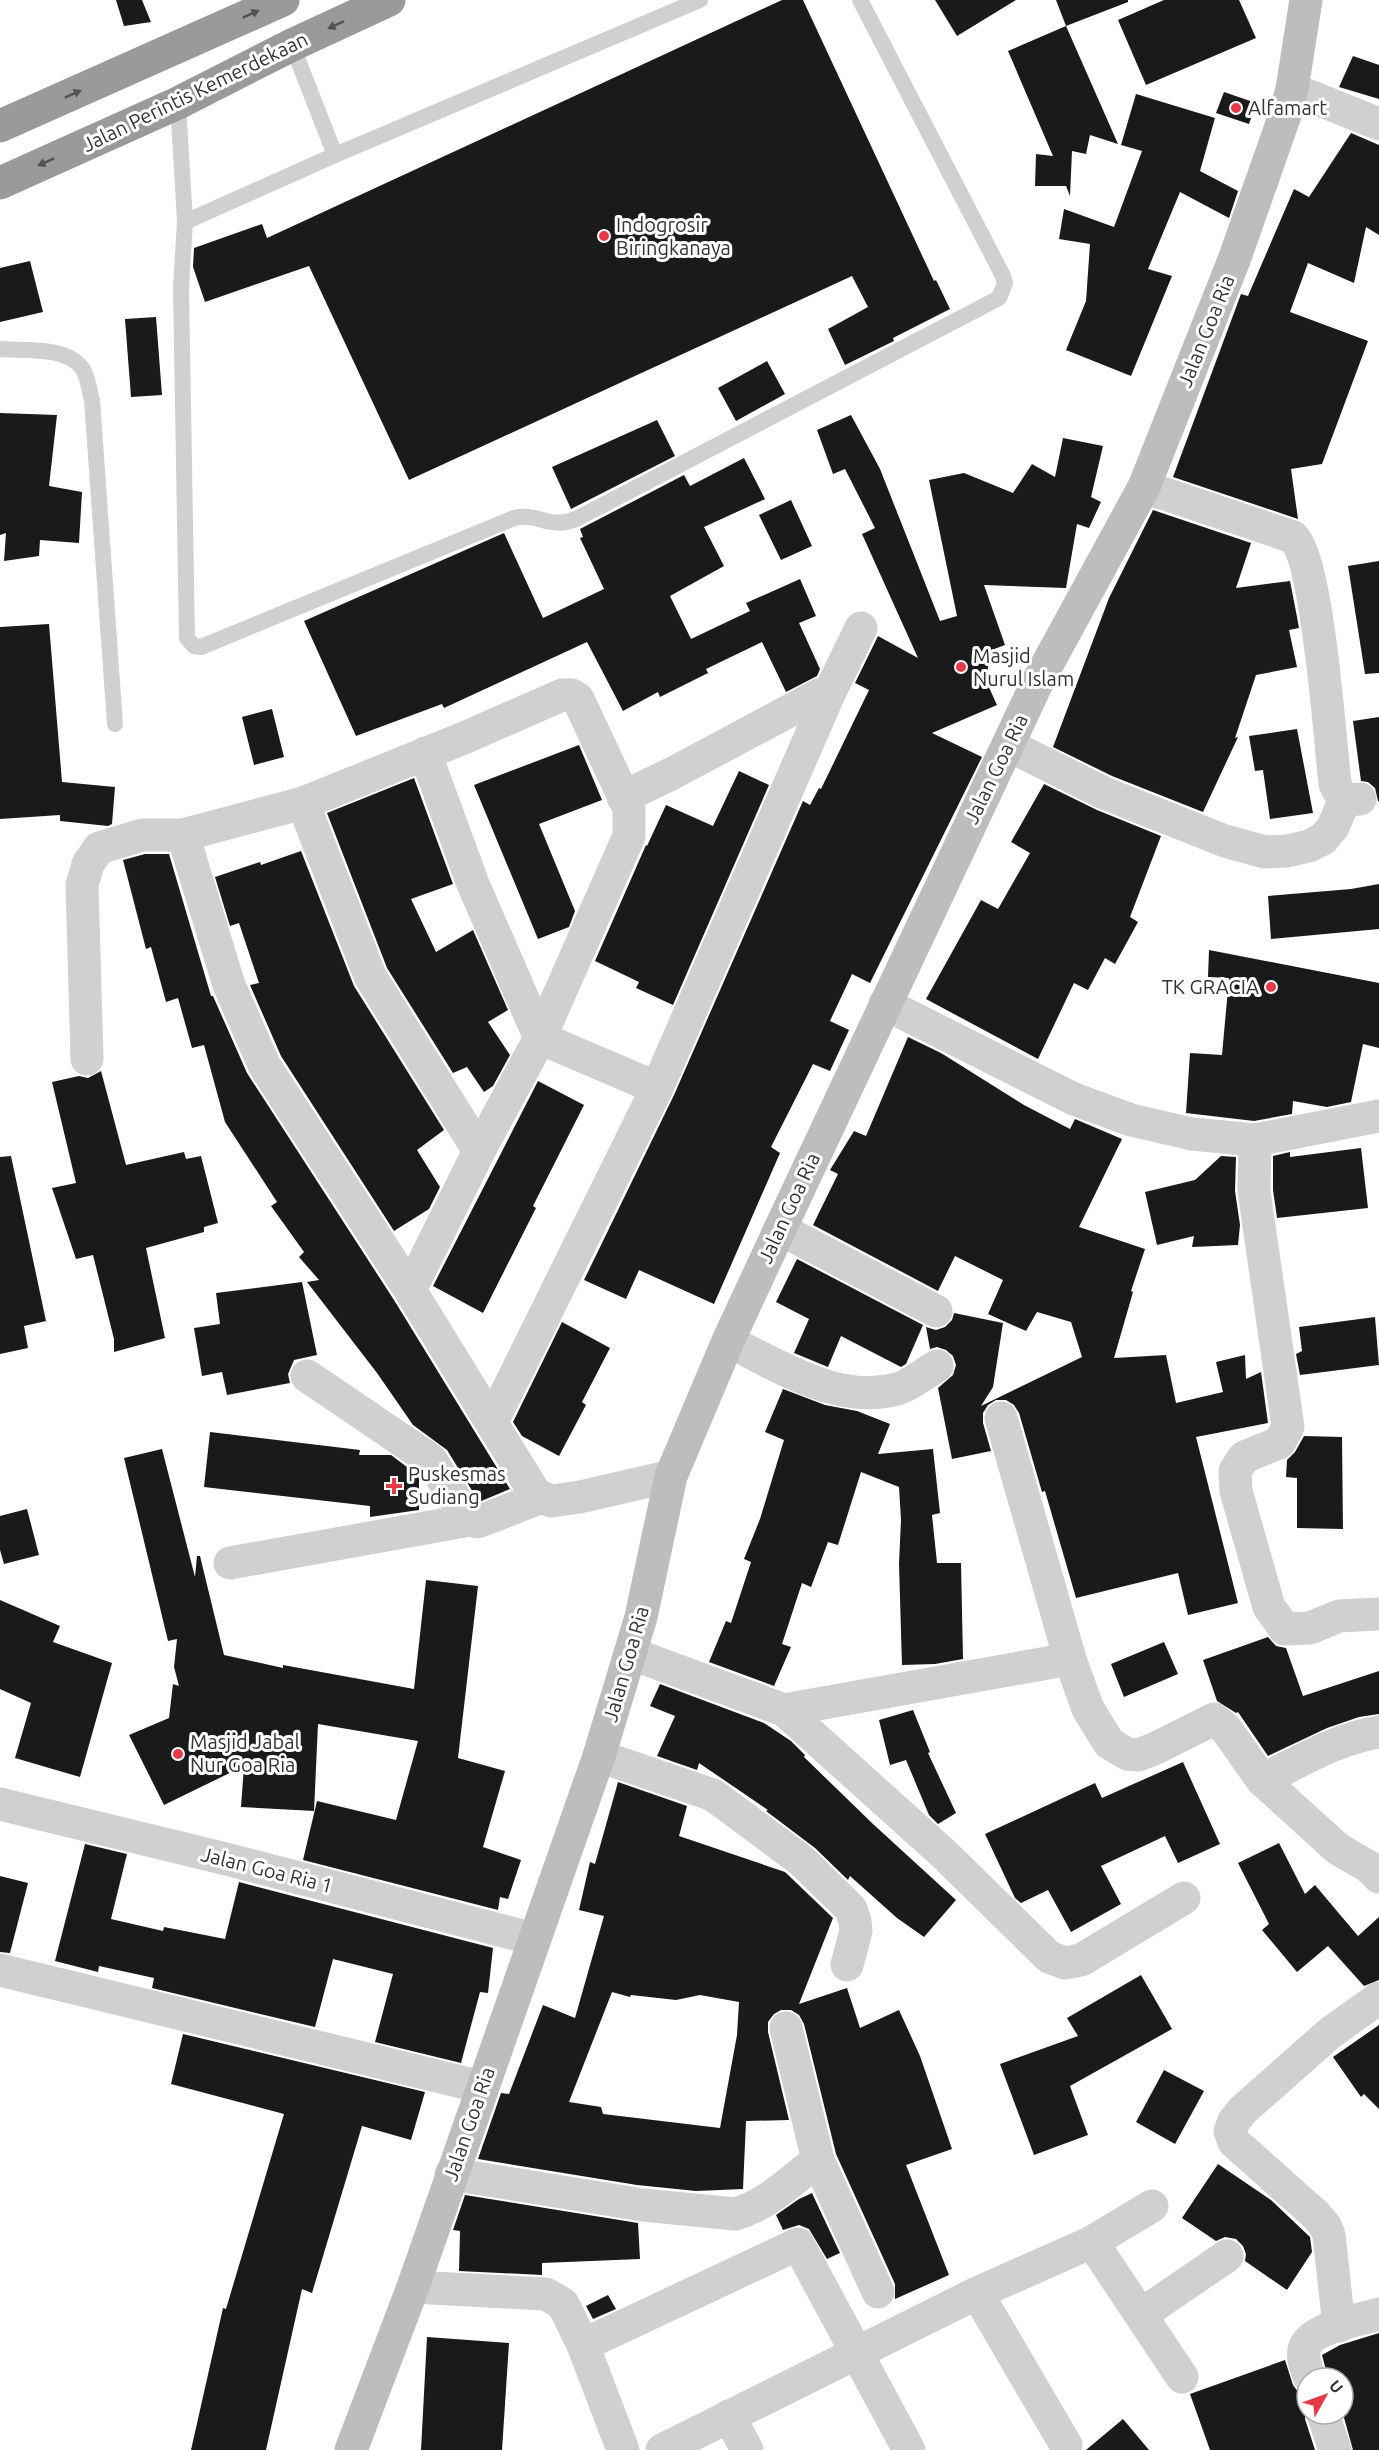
<svg xmlns="http://www.w3.org/2000/svg" width="1379" height="2450" viewBox="0 0 1379 2450" font-family="Ubuntu,sans-serif">
  <style>
    .building { fill: #1a1a1a; fill-rule: evenodd }
    .lines { fill: none; stroke-linecap: round; stroke-linejoin: round }
    .lane { stroke: #d0d0d0; stroke-width: 16 }
    .street { stroke: #d0d0d0; stroke-width: 33 }
    .secondary { stroke: #bdbdbd; stroke-width: 33 }
    .highway { stroke: #9a9a9a; stroke-width: 33 }
    .oneway { fill: #525252 }
    .poi-dot { fill: #e63946; stroke: #fff; stroke-width: 2 }
    .labels { text-anchor: middle; stroke-width: 6; stroke-linejoin: round; paint-order: stroke }
    .street-label { font-size: 20px; fill: #333; stroke: #fff }
    .poi-label { font-size: 20px; fill: #333; stroke: #fff; text-anchor: start }
  </style>
  <rect width="100%" height="100%" fill="#fff"/>
  <!-- building -->
  <g class="building">
    <path d="M 116,0 L 142,0 L 151,22 L 124,26 Z"/>
    <path d="M 782,0 L 803,0 L 934,281 L 936,280 L 950,309 L 893,338 L 894,341 L 845,365 L 828,329 L 868,307 L 852,276 L 409,480 L 309,266 L 205,302 L 193,267 L 194,248 L 262,224 L 267,238 Z"/>
    <path d="M 935,0 L 1016,0 L 957,36 Z"/>
    <path d="M 1056,0 L 1128,0 L 1128,2 L 1066,26 Z"/>
    <path d="M 1164,0 L 1239,0 L 1256,38 L 1146,85 L 1118,20 Z"/>
    <path d="M 1066,26 L 1118,144 L 1090,135 L 1086,154 L 1072,151 L 1070,196 L 1066,186 L 1035,186 L 1036,154 L 1053,156 L 1008,51 Z"/>
    <path d="M 1353,56 L 1379,65 L 1379,99 L 1339,87 Z"/>
    <path d="M 1224,92 L 1256,103 L 1249,124 L 1216,113 Z"/>
    <path d="M 1136,94 L 1215,118 L 1200,171 L 1238,191 L 1229,218 L 1180,192 L 1148,269 L 1172,276 L 1131,376 L 1066,350 L 1086,301 L 1090,244 L 1059,239 L 1064,209 L 1114,227 L 1142,151 L 1121,145 Z"/>
    <path d="M 1351,133 L 1379,145 L 1379,235 L 1366,227 L 1354,283 L 1308,263 L 1290,312 L 1368,341 L 1322,464 L 1291,469 L 1298,519 L 1173,477 L 1241,294 L 1248,296 L 1294,189 L 1309,197 Z"/>
    <path d="M 30,261 L 43,312 L 0,322 L 0,268 Z"/>
    <path d="M 156,317 L 162,395 L 131,397 L 125,319 Z"/>
    <path d="M 767,361 L 785,394 L 736,421 L 718,388 Z"/>
    <path d="M 0,413 L 57,415 L 49,486 L 82,492 L 79,543 L 40,540 L 39,556 L 4,561 L 6,533 L 0,535 Z"/>
    <path d="M 851,415 L 880,469 L 940,621 L 957,616 L 929,480 L 964,473 L 1013,493 L 1032,464 L 1055,477 L 1063,438 L 1103,446 L 1091,497 L 1101,502 L 1089,528 L 1077,524 L 1066,588 L 984,585 L 1005,645 L 989,651 L 987,683 L 997,705 L 932,733 L 982,757 L 870,983 L 852,974 L 830,1021 L 849,1030 L 830,1071 L 813,1064 L 771,1147 L 780,1153 L 714,1304 L 639,1270 L 626,1299 L 584,1280 L 674,1095 L 803,801 L 810,805 L 819,788 L 821,789 L 869,690 L 855,683 L 878,636 L 918,658 L 862,534 L 875,528 L 845,469 L 833,474 L 817,430 Z"/>
    <path d="M 657,420 L 675,456 L 571,509 L 552,467 Z"/>
    <path d="M 744,458 L 765,499 L 704,527 L 724,566 L 670,596 L 691,639 L 750,611 L 746,603 L 800,579 L 816,616 L 799,623 L 820,669 L 817,676 L 786,692 L 762,642 L 706,669 L 708,673 L 660,697 L 658,692 L 623,711 L 587,642 L 444,708 L 442,704 L 356,736 L 304,621 L 504,533 L 543,618 L 604,589 L 580,538 L 583,537 L 580,529 L 684,475 L 690,486 Z"/>
    <path d="M 791,500 L 812,546 L 781,560 L 759,515 Z"/>
    <path d="M 1153,510 L 1251,543 L 1236,588 L 1290,581 L 1297,617 L 1299,628 L 1289,630 L 1297,667 L 1256,675 L 1235,738 L 1238,737 L 1203,812 L 1112,776 L 1053,747 L 1109,598 Z"/>
    <path d="M 1379,561 L 1379,673 L 1365,674 L 1348,566 Z"/>
    <path d="M 49,624 L 62,782 L 115,787 L 112,824 L 108,826 L 60,821 L 60,815 L 0,819 L 0,627 Z"/>
    <path d="M 272,709 L 284,757 L 254,765 L 242,717 Z"/>
    <path d="M 1379,717 L 1379,801 L 1378,801 L 1375,788 L 1368,782 L 1361,781 L 1353,721 Z"/>
    <path d="M 1297,729 L 1313,813 L 1270,819 L 1263,770 L 1255,771 L 1249,736 Z"/>
    <path d="M 579,745 L 602,800 L 539,824 L 575,911 L 569,927 L 538,939 L 474,785 Z"/>
    <path d="M 739,771 L 769,785 L 673,1005 L 636,988 L 639,982 L 595,961 L 646,845 L 647,846 L 666,805 L 713,826 Z"/>
    <path d="M 414,778 L 453,884 L 411,899 L 436,952 L 473,930 L 508,1010 L 488,1022 L 510,1055 L 493,1086 L 484,1092 L 467,1067 L 453,1073 L 387,968 L 327,813 Z"/>
    <path d="M 1044,784 L 1097,810 L 1161,836 L 1130,917 L 1138,922 L 1115,964 L 1105,958 L 1088,990 L 1074,983 L 1038,1059 L 926,999 L 981,900 L 998,909 L 1030,853 L 1011,842 Z"/>
    <path d="M 301,851 L 354,986 L 444,1130 L 417,1150 L 440,1187 L 429,1209 L 394,1231 L 281,1056 L 250,985 L 259,983 L 239,923 L 230,926 L 215,877 L 260,862 L 261,865 Z"/>
    <path d="M 145,854 L 169,854 L 211,996 L 213,996 L 247,1073 L 394,1300 L 510,1489 L 479,1502 L 447,1450 L 413,1425 L 377,1373 L 307,1282 L 319,1280 L 299,1257 L 304,1252 L 271,1206 L 277,1202 L 225,1122 L 204,1045 L 192,1048 L 178,998 L 166,1002 L 151,947 L 146,949 L 123,860 Z"/>
    <path d="M 1379,884 L 1379,929 L 1271,939 L 1268,896 L 1351,889 Z"/>
    <path d="M 1209,950 L 1379,983 L 1379,1048 L 1363,1044 L 1351,1102 L 1327,1107 L 1293,1101 L 1292,1114 L 1254,1121 L 1186,1113 L 1190,1053 L 1222,1055 L 1229,978 L 1208,977 Z"/>
    <path d="M 908,1037 L 941,1053 L 1024,1105 L 1070,1129 L 1075,1119 L 1122,1139 L 1079,1227 L 1145,1249 L 1131,1291 L 1133,1292 L 1114,1358 L 1166,1355 L 1176,1403 L 1223,1392 L 1216,1362 L 1245,1355 L 1246,1379 L 1261,1372 L 1268,1423 L 1196,1437 L 1238,1603 L 1188,1615 L 1178,1573 L 1076,1598 L 1045,1491 L 1042,1492 L 1019,1413 L 1014,1405 L 1006,1400 L 996,1400 L 988,1405 L 983,1413 L 983,1423 L 991,1451 L 952,1459 L 938,1388 L 953,1375 L 956,1365 L 953,1356 L 946,1350 L 937,1347 L 930,1349 L 926,1327 L 936,1330 L 945,1327 L 952,1320 L 954,1313 L 1003,1323 L 993,1387 L 981,1406 L 1082,1357 L 1071,1322 L 1037,1312 L 1026,1331 L 988,1314 L 1003,1280 L 955,1256 L 938,1291 L 813,1225 L 838,1174 L 830,1170 L 854,1131 L 866,1136 Z"/>
    <path d="M 101,1071 L 126,1165 L 184,1152 L 186,1159 L 201,1156 L 218,1223 L 204,1227 L 204,1232 L 146,1248 L 165,1338 L 114,1352 L 114,1339 L 93,1255 L 76,1259 L 52,1188 L 76,1183 L 52,1082 L 79,1076 L 88,1078 Z"/>
    <path d="M 538,1081 L 584,1105 L 533,1206 L 536,1208 L 483,1313 L 433,1286 Z"/>
    <path d="M 1361,1148 L 1368,1208 L 1277,1218 L 1273,1190 L 1273,1156 L 1290,1152 L 1290,1157 Z"/>
    <path d="M 11,1156 L 46,1321 L 24,1326 L 28,1348 L 0,1354 L 0,1157 Z"/>
    <path d="M 1221,1156 L 1236,1157 L 1235,1191 L 1240,1225 L 1238,1245 L 1192,1247 L 1194,1236 L 1157,1245 L 1145,1192 L 1195,1180 Z"/>
    <path d="M 797,1259 L 923,1325 L 906,1364 L 901,1367 L 841,1336 L 828,1367 L 794,1353 L 809,1319 L 776,1302 Z"/>
    <path d="M 302,1282 L 317,1355 L 294,1360 L 288,1374 L 290,1383 L 227,1395 L 222,1372 L 202,1376 L 194,1328 L 220,1324 L 216,1293 Z"/>
    <path d="M 1375,1317 L 1379,1365 L 1300,1375 L 1296,1354 L 1302,1351 L 1299,1327 Z"/>
    <path d="M 562,1322 L 610,1348 L 582,1402 L 586,1405 L 559,1456 L 522,1436 L 513,1422 Z"/>
    <path d="M 783,1389 L 825,1405 L 857,1411 L 890,1424 L 878,1454 L 933,1449 L 940,1513 L 932,1515 L 937,1563 L 961,1563 L 963,1659 L 935,1664 L 902,1665 L 899,1564 L 901,1520 L 899,1487 L 861,1472 L 838,1545 L 828,1542 L 811,1587 L 802,1583 L 782,1644 L 791,1647 L 774,1686 L 709,1662 L 726,1621 L 731,1623 L 751,1562 L 744,1559 L 760,1519 L 784,1440 L 765,1432 Z"/>
    <path d="M 210,1432 L 360,1450 L 359,1455 L 391,1455 L 419,1476 L 419,1510 L 370,1517 L 370,1506 L 204,1487 Z"/>
    <path d="M 1304,1436 L 1342,1437 L 1343,1529 L 1297,1528 L 1297,1478 L 1286,1477 L 1287,1460 L 1295,1452 Z"/>
    <path d="M 162,1449 L 195,1577 L 197,1556 L 200,1556 L 224,1655 L 283,1668 L 283,1665 L 414,1689 L 426,1580 L 478,1586 L 458,1758 L 505,1771 L 483,1847 L 521,1860 L 508,1899 L 500,1897 L 498,1910 L 303,1860 L 317,1801 L 396,1820 L 418,1741 L 318,1724 L 314,1811 L 241,1807 L 244,1766 L 164,1805 L 129,1735 L 169,1718 L 173,1684 L 179,1686 L 174,1667 L 177,1639 L 168,1641 L 124,1458 Z"/>
    <path d="M 27,1509 L 39,1555 L 4,1564 L 0,1550 L 0,1516 Z"/>
    <path d="M 0,1600 L 60,1626 L 53,1642 L 112,1663 L 80,1777 L 15,1758 L 31,1703 L 0,1689 Z"/>
    <path d="M 1268,1637 L 1276,1646 L 1286,1648 L 1303,1696 L 1379,1671 L 1379,1714 L 1359,1717 L 1327,1728 L 1268,1756 L 1238,1712 L 1236,1713 L 1217,1701 L 1203,1660 Z"/>
    <path d="M 1164,1642 L 1178,1674 L 1124,1697 L 1111,1664 Z"/>
    <path d="M 660,1684 L 764,1723 L 791,1741 L 805,1755 L 804,1757 L 873,1824 L 956,1900 L 924,1937 L 897,1918 L 850,1876 L 848,1880 L 815,1848 L 766,1811 L 768,1810 L 699,1763 L 697,1770 L 657,1756 L 675,1716 L 650,1706 Z"/>
    <path d="M 913,1710 L 930,1752 L 928,1753 L 956,1813 L 938,1824 L 929,1815 L 906,1760 L 890,1765 L 879,1720 Z"/>
    <path d="M 1183,1762 L 1220,1844 L 1178,1863 L 1165,1836 L 1101,1866 L 1121,1904 L 1071,1932 L 1048,1890 L 1021,1903 L 1015,1898 L 985,1834 L 1095,1783 L 1102,1798 Z"/>
    <path d="M 618,1782 L 687,1806 L 679,1836 L 785,1872 L 833,1918 L 799,2004 L 847,1988 L 860,2028 L 899,2010 L 920,2056 L 952,2149 L 906,2165 L 949,2275 L 895,2299 L 895,2284 L 836,2154 L 804,2024 L 799,2015 L 791,2010 L 781,2010 L 774,2014 L 768,2022 L 768,2032 L 789,2120 L 746,2121 L 743,2189 L 696,2191 L 637,2185 L 478,2159 L 501,2093 L 509,2094 L 543,2005 L 575,2018 L 604,1916 L 579,1910 L 590,1862 L 595,1864 ZM 612,1992 L 630,1997 L 631,1995 L 676,2000 L 700,1995 L 739,2002 L 737,2035 L 720,2128 L 603,2114 L 601,2107 L 569,2102 Z"/>
    <path d="M 1279,1843 L 1305,1894 L 1315,1885 L 1358,1936 L 1379,1917 L 1379,1980 L 1364,1986 L 1328,1946 L 1297,1972 L 1262,1930 L 1269,1924 L 1238,1863 Z"/>
    <path d="M 85,1844 L 127,1854 L 111,1919 L 163,1931 L 164,1927 L 225,1939 L 239,1882 L 493,1948 L 488,1993 L 480,1992 L 461,2063 L 375,2042 L 393,1974 L 333,1959 L 315,2027 L 152,1988 L 154,1978 L 99,1966 L 98,1972 L 55,1961 Z"/>
    <path d="M 0,1876 L 28,1883 L 10,1953 L 0,1952 Z"/>
    <path d="M 1141,1975 L 1172,2029 L 1070,2086 L 1088,2135 L 1034,2155 L 1000,2064 L 1078,2036 L 1067,2018 Z"/>
    <path d="M 1379,2025 L 1379,2109 L 1364,2094 L 1361,2097 L 1333,2057 Z"/>
    <path d="M 183,2034 L 425,2092 L 411,2140 L 362,2126 L 312,2293 L 302,2289 L 266,2450 L 191,2450 L 223,2308 L 226,2309 L 284,2114 L 171,2084 Z"/>
    <path d="M 1164,2070 L 1204,2091 L 1175,2144 L 1136,2122 Z"/>
    <path d="M 1218,2164 L 1271,2200 L 1310,2237 L 1312,2252 L 1287,2290 L 1245,2261 L 1246,2254 L 1243,2246 L 1236,2239 L 1225,2237 L 1216,2241 L 1182,2218 Z"/>
    <path d="M 812,2193 L 840,2253 L 827,2259 L 809,2229 L 799,2225 L 783,2230 L 776,2215 L 799,2199 Z"/>
    <path d="M 465,2195 L 638,2223 L 640,2259 L 542,2263 L 542,2275 L 459,2271 L 460,2231 L 453,2230 Z"/>
    <path d="M 608,2295 L 616,2309 L 593,2319 L 586,2306 Z"/>
    <path d="M 1379,2333 L 1379,2450 L 1353,2450 L 1343,2414 L 1343,2378 L 1328,2378 L 1322,2355 L 1340,2345 Z"/>
    <path d="M 427,2337 L 509,2343 L 502,2450 L 421,2450 Z"/>
    <path d="M 1285,2360 L 1293,2385 L 1299,2393 L 1307,2396 L 1305,2419 L 1315,2450 L 1210,2450 L 1190,2394 Z"/>
    <path d="M 1123,2419 L 1149,2450 L 1086,2450 Z"/>
  </g>
  <g class="lines">
    <!-- lane -->
    <g class="lane">
      <path d="M 292,45 L 335,155"/>
      <path d="M 178,103 L 185,222 L 181,288 L 187,638 L 194,646 L 201,647 L 514,518 C 538,512 549,530 576,519 L 999,298 L 1005,283 L 1003,276 L 860,0"/>
      <path d="M 185,222 L 335,155 L 700,0"/>
      <path d="M 0,349 C 24,351 66,346 82,368 C 88,376 89,390 92,400 L 115,724"/>
    </g>
    <!-- street -->
    <g class="street">
      <path d="M 1292,89 L 1379,124"/>
      <path d="M 1144,487 L 1293,537 C 1318,561 1330,740 1335,784 C 1340,797 1346,801 1360,799"/>
      <path d="M 1008,745 L 1104,793 L 1225,841 L 1265,852 L 1287,851 L 1309,846 L 1323,839 L 1333,827 L 1345,799"/>
      <path d="M 425,753 L 473,884 L 540,1038 L 657,1088"/>
      <path d="M 623,797 L 671,774 L 819,695 L 829,694"/>
      <path d="M 303,803 L 370,976 L 479,1151"/>
      <path d="M 183,835 L 229,985 L 264,1065 L 410,1290 L 536,1495 L 551,1501 L 580,1497 L 671,1476"/>
      <path d="M 885,1004 L 1074,1099 L 1131,1120 L 1192,1134 L 1255,1140"/>
      <path d="M 87,1059 L 82,885 L 88,864 L 99,848 L 142,835 L 183,835 L 303,803 L 464,738 L 562,695 L 572,695 L 578,699 L 629,808 L 629,836 L 540,1038 L 479,1151 L 410,1290"/>
      <path d="M 1379,1116 L 1255,1140 L 1254,1191 L 1288,1427 L 1279,1443 L 1244,1457 L 1235,1471 L 1236,1491 L 1269,1607 L 1285,1629 L 1310,1628 L 1339,1616 L 1379,1614"/>
      <path d="M 780,1229 L 936,1311"/>
      <path d="M 728,1341 C 779,1366 838,1405 897,1389 C 911,1385 925,1373 937,1366"/>
      <path d="M 307,1376 L 431,1460 L 465,1515 L 470,1520 L 478,1522 L 542,1497"/>
      <path d="M 1001,1418 L 1070,1659 L 1088,1709 L 1109,1743 L 1127,1754 L 1138,1755 L 1154,1749 L 1214,1719 L 1226,1729 L 1262,1780 L 1338,1849 L 1369,1867 L 1379,1877"/>
      <path d="M 492,1422 L 657,1088 L 829,694 L 861,628"/>
      <path d="M 230,1563 L 470,1520"/>
      <path d="M 630,1653 L 784,1710 L 945,1855 L 1049,1957 L 1065,1963 L 1081,1960 L 1184,1898"/>
      <path d="M 784,1710 L 1070,1659"/>
      <path d="M 599,1756 L 713,1795 L 802,1861 L 851,1909 L 855,1921 L 856,1931 L 847,1965"/>
      <path d="M 1262,1780 C 1299,1762 1338,1738 1379,1732"/>
      <path d="M 0,1804 L 222,1858 L 534,1939"/>
      <path d="M 0,1970 L 482,2087"/>
      <path d="M 786,2028 L 818,2160 L 878,2292"/>
      <path d="M 451,2174 L 643,2205 L 735,2214 C 767,2205 792,2180 818,2160"/>
      <path d="M 1152,2206 L 1092,2242 L 1182,2377"/>
      <path d="M 413,2287 L 546,2294 L 563,2304 L 583,2345 L 623,2450"/>
      <path d="M 977,2293 L 1066,2445"/>
      <path d="M 1142,2314 L 1227,2256"/>
      <path d="M 1339,2326 L 1329,2235 L 1326,2227 L 1316,2215 L 1234,2142 L 1230,2131 L 1234,2121 L 1243,2110 L 1330,2033 L 1379,1998"/>
      <path d="M 583,2345 L 798,2244 L 909,2450"/>
      <path d="M 1310,2378 C 1307,2370 1302,2359 1304,2350 C 1308,2328 1360,2320 1379,2314"/>
      <path d="M 1323,2414 L 1335,2450"/>
      <path d="M 729,2416 L 747,2450"/>
      <path d="M 662,2450 L 977,2293 L 1092,2242"/>
    </g>
    <!-- secondary -->
    <path class="secondary" d="M 351,2450 L 413,2287 L 599,1756 L 641,1617 L 671,1476 L 728,1341 L 780,1229 L 1037,683 L 1144,487 L 1234,260 L 1285,115 L 1292,89 L 1306,0"/>
    <!-- highway -->
    <g class="highway">
      <path d="M 0,126 L 283,0"/>
      <path d="M 0,183 L 178,103 L 292,45 L 389,0"/>
    </g>
  </g>
  <!-- one-way arrows -->
  <defs><path id="oneway-solid" d="M-6-.8H1V-3.2L6.5 0L1 3.2V.8H-6Z" transform="scale(1.5)"/></defs>
  <g class="oneway">
    <use href="#oneway-solid" transform="translate(251 14) rotate(-24)"/>
    <use href="#oneway-solid" transform="translate(336 25) rotate(155)"/>
    <use href="#oneway-solid" transform="translate(73 94) rotate(-24)"/>
    <use href="#oneway-solid" transform="translate(46 162) rotate(156)"/>
  </g>
  <!-- markers -->
  <g class="poi-dot">
    <circle cx="1236" cy="108" r="6"/>
    <circle cx="604" cy="236" r="6"/>
    <circle cx="961" cy="667" r="6"/>
    <circle cx="1271" cy="987" r="6"/>
    <path d="M391 1477h6v6h6v6h-6v6h-6v-6h-6v-6h6z"/>
    <circle cx="178" cy="1754" r="6"/>
  </g>
  <g class="labels">
    <!-- street labels -->
    <g class="street-label">
      <text transform="translate(195 92) rotate(-26)" y="7">Jalan Perintis Kemerdekaan</text>
      <text transform="translate(1206 331) rotate(-68)" y="7">Jalan Goa Ria</text>
      <text transform="translate(996 769) rotate(-64)" y="7">Jalan Goa Ria</text>
      <text transform="translate(789 1208) rotate(-65)" y="7">Jalan Goa Ria</text>
      <text transform="translate(626 1664) rotate(-74)" y="7">Jalan Goa Ria</text>
      <text transform="translate(267 1870) rotate(14)" y="7">Jalan Goa Ria 1</text>
      <text transform="translate(469 2124) rotate(-71)" y="7">Jalan Goa Ria</text>
    </g>
    <!-- poi labels -->
    <g class="poi-label">
      <text x="1248" y="115">Alfamart</text>
      <text x="616" y="232">Indogrosir<tspan x="616" dy="23">Biringkanaya</tspan></text>
      <text x="973" y="663">Masjid<tspan x="973" dy="23">Nurul Islam</tspan></text>
      <text x="1259" y="994" text-anchor="end">TK GRACIA</text>
      <text x="408" y="1481">Puskesmas<tspan x="408" dy="23">Sudiang</tspan></text>
      <text x="190" y="1749">Masjid Jabal<tspan x="190" dy="23">Nur Goa Ria</tspan></text>
    </g>
  </g>
  <!-- north arrow -->
  <g transform="translate(1325 2396) rotate(50)"><circle r="28" fill="#ffffff" stroke="#adadad" stroke-width="1.5"/>
  <path d="M0-4.5L10 22L0 15L-10 22Z" fill="#e63946"/>
  <text y="-9" font-size="16" font-weight="bold" text-anchor="middle" fill="#333333">U</text>
  </g>
</svg>
